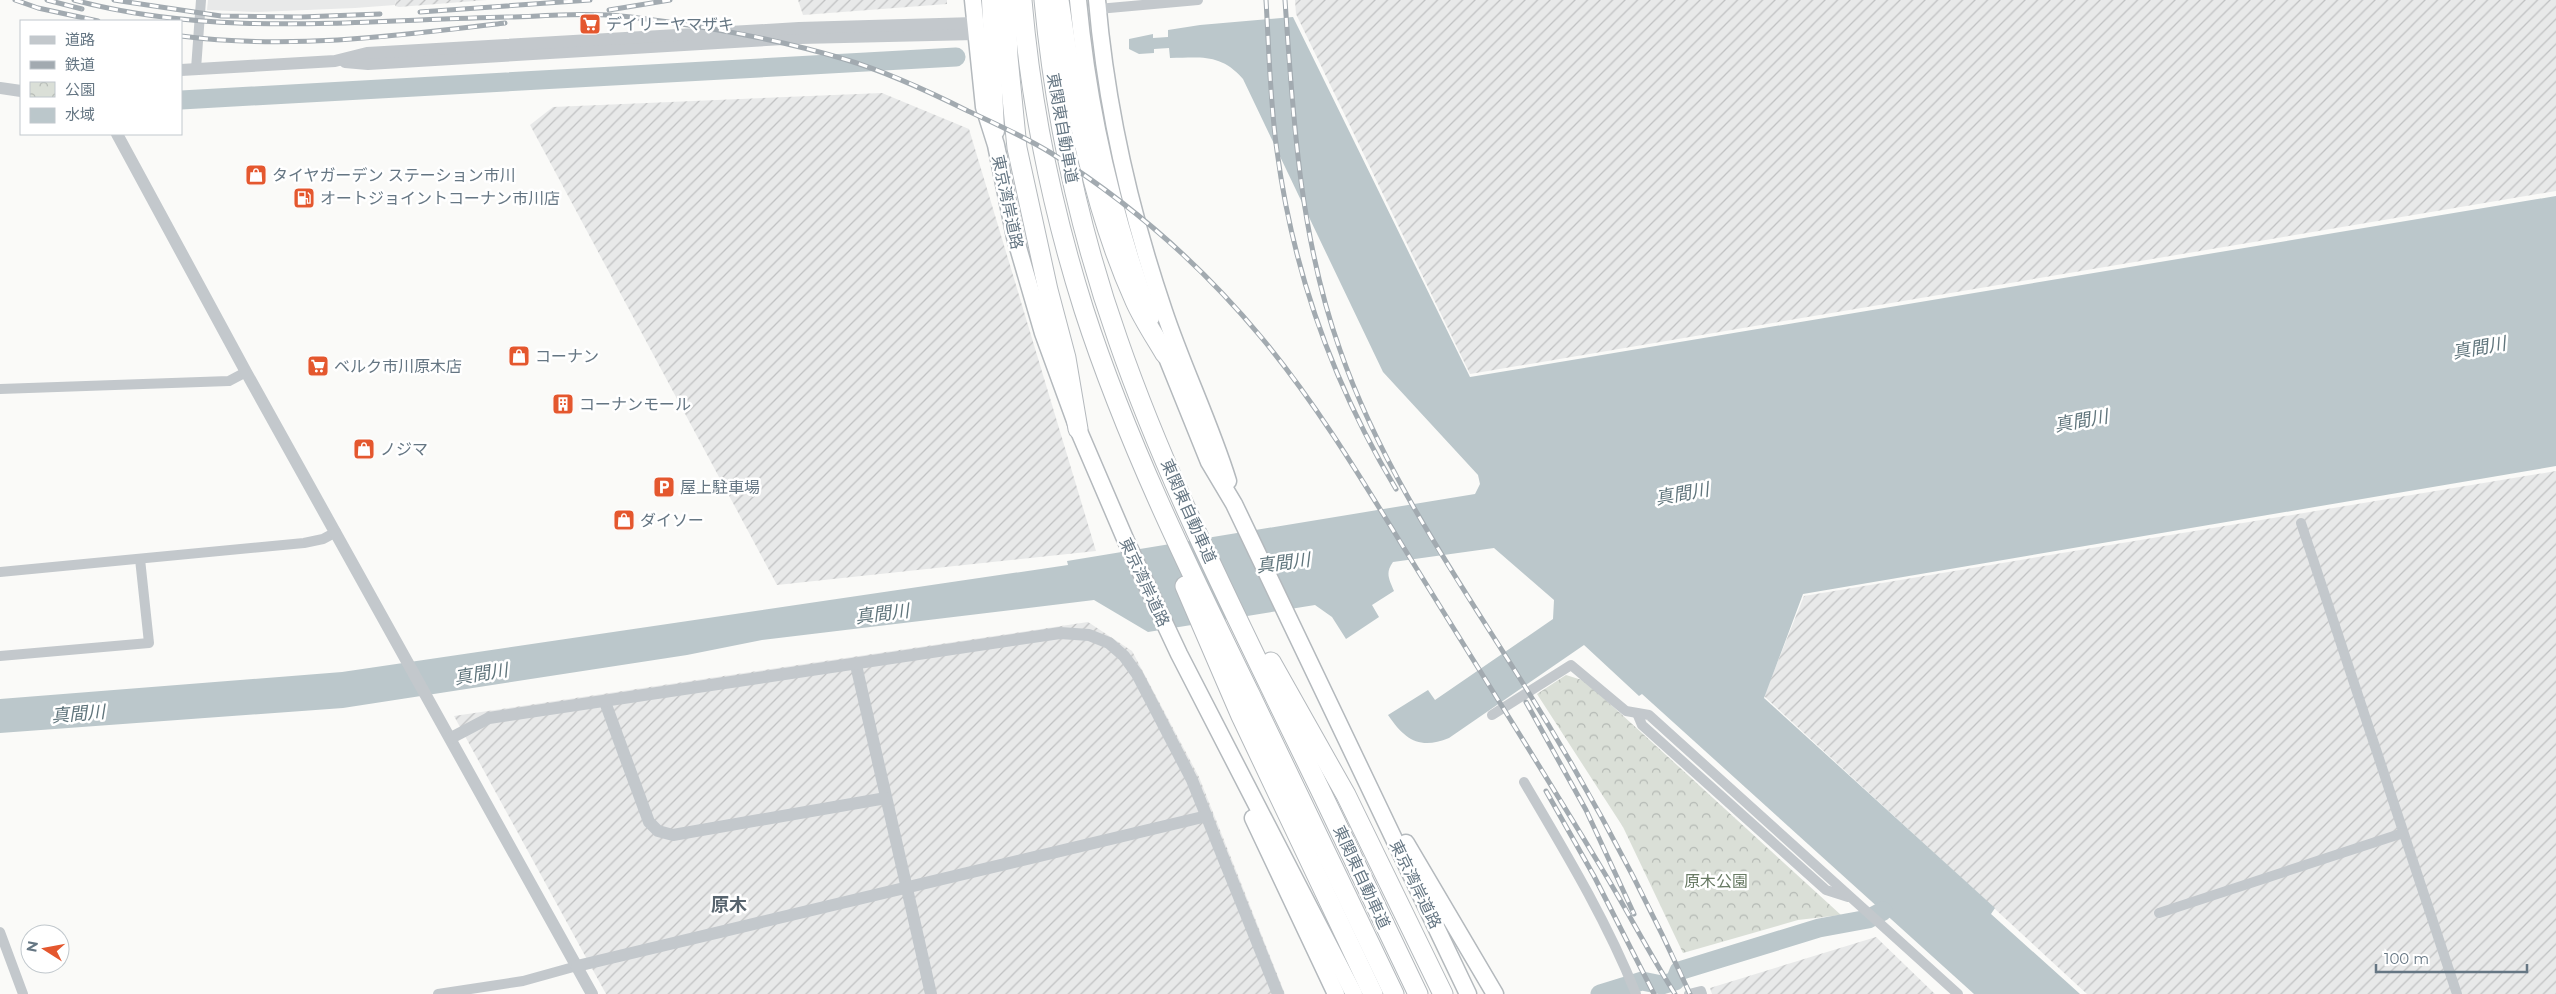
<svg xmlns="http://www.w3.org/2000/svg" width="2556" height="994" viewBox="0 0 2556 994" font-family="Montserrat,'Noto Sans JP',sans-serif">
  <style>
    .built { fill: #e8e9e9 }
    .industrial { fill: url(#industrial-furrows) }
    .park { fill: url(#park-crowns) }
    .water { fill: #bbc7cb }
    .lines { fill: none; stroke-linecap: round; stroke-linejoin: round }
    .river { stroke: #bbc7cb; stroke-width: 19 }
    .trunk-casing { stroke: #b4b9bd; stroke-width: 19 }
    .motorway-casing { stroke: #b4b9bd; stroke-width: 21 }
    .minor { stroke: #c3c8cc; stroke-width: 10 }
    .tertiary { stroke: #c3c8cc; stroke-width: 12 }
    .trunk { stroke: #fff; stroke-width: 16 }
    .motorway { stroke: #fff; stroke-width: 19 }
    .rail-casing { stroke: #a2aab0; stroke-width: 5 }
    .rail { stroke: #fff; stroke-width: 3; stroke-dasharray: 9; stroke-linecap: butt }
    .labels { text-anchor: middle; stroke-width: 5; stroke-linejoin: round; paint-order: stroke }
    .poi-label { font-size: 16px; fill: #657683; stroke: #fff; text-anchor: start }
    .street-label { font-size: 16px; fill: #657683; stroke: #fff }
    .park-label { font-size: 16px; fill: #687a64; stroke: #fff }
    .water-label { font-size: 18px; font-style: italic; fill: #60757c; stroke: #fff }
    .neighbourhood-label { font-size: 18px; font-weight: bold; fill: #57646e; stroke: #fff }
  </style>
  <defs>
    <pattern id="industrial-furrows" width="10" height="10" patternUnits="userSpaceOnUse" patternTransform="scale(1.25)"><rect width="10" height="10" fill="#e8e9e9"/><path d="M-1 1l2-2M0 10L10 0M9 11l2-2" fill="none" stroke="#c0c1c2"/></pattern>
    <pattern id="park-crowns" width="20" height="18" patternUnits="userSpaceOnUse" patternTransform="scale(1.25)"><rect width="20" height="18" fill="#dadfd7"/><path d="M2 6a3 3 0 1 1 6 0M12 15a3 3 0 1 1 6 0" fill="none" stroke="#b4b9b4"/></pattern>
  </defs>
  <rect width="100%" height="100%" fill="#fafaf8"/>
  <!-- built -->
  <path class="built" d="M 208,0 L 396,0 L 395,5 L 355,8 L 258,12 L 207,10 Z"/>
  <!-- industrial -->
  <g class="industrial">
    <path d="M 396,0 L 487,0 L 399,7 L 395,6 Z"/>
    <path d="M 798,0 L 947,0 L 947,4 L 803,15 Z"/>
    <path d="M 1295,0 L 2556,0 L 2556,191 L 1470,374 L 1296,14 Z"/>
    <path d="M 882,93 L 969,129 L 1096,551 L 777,585 L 530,125 L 553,107 Z"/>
    <path d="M 2556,471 L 2556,994 L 2087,994 L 1764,696 L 1804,596 Z"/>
    <path d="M 1088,622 L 1132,651 L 1199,777 L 1285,994 L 606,994 L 454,716 Z"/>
    <path d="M 1876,937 L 1935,994 L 1712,994 L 1710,988 Z"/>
  </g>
  <!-- park -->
  <path class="park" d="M 1566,675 L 1585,681 L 1841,915 L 1798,920 L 1683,953 L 1623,827 L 1537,694 Z"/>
  <!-- water -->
  <path class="water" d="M 1293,17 L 1470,377 L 2556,196 L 2556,466 L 1803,594 L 1764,698 L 1995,908 L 1991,914 L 2080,994 L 1974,994 L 1642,694 L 1639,696 L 1584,645 L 1449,738 C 1420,750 1405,740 1388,715 L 1428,690 L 1435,700 L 1553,619 L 1554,600 L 1494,548 L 1393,562 C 1385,573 1389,579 1394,591 L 1372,605 L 1379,617 L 1346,639 L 1332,617 L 1315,605 L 1148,632 L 1094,600 L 762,640 L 687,655 L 343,708 L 0,733 L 0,699 L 342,672 L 1068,565 L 1067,561 L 1475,494 L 1480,484 L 1478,475 L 1383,372 L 1243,79 C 1220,53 1201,58 1170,58 L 1169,48 L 1154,49 L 1154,53 L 1139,54 L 1129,49 L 1129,39 L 1153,34 L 1153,38 L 1168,37 L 1168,30 L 1200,25 Z"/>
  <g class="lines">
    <!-- river -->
    <g class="river">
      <path d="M 181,100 L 956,57"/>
      <path d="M 1600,994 L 1642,981 L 1662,985 L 1675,981 L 1679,971 L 1819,928 L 1868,919 L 1883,911"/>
    </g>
    <!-- trunk casing -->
    <g class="trunk-casing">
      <g id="trunk">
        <path d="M 973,0 L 984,107 L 996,145 L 1015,237 L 1043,333 L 1078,429 L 1126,541 L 1179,654 L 1354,994"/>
        <path d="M 990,0 L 996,131"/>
        <path d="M 1078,0 C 1088,108 1113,216 1151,318"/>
        <path d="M 1097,0 C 1106,105 1130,211 1164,311 C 1183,368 1210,423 1228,481"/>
        <path d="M 1161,343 L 1209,462 L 1234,504 L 1468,994"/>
        <path d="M 1253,818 L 1336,994"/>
        <path d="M 1406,843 L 1495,994"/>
      </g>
    </g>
    <!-- motorway casing -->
    <g class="motorway-casing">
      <g id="motorway">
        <path d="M 1006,0 L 1008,57 L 1017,148 L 1048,290 L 1066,358 L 1078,429"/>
        <path d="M 1022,0 C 1031,105 1052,209 1084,310 C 1127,443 1189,569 1250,694 C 1298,794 1346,894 1394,994"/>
        <path d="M 1044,0 C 1055,116 1079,230 1118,340 C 1161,464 1219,581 1276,699 C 1324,797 1371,895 1418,994"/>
        <path d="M 1059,0 C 1074,102 1092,206 1135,301 C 1143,319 1155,337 1165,354"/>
        <path d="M 1185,586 L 1241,716 L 1373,994"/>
        <path d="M 1271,662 L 1346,795 L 1443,994"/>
      </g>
    </g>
    <!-- minor -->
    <g class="minor">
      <path d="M 1098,9 L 1198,0"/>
      <path d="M 196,69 L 201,0"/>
      <path d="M 0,389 L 229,381 L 246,372"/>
      <path d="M 2301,523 L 2457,994"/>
      <path d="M 0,572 L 304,543 L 323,539 L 336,532"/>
      <path d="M 0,656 L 149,643 L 140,559"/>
      <path d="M 1637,713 L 1642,725 L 1826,890 L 1848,897"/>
      <path d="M 1492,715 L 1571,665 L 1626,711 L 1649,715 L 1958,994"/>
      <path d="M 1524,782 C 1564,850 1606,919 1636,994"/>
      <path d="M 2159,913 L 2403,833"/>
      <path d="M 0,932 L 23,994"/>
      <path d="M 438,994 L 523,981 L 577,966"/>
      <path d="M 1689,994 L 1701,991 L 1702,994"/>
    </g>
    <!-- tertiary -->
    <g class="tertiary">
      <path d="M 345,62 L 368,64 L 800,38 L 976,34"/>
      <path d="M 181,70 L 335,61 L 367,53 L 799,28 L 975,23"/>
      <path d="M 0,88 L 21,91"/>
      <path d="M 117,134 L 246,372 L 592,994"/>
      <path d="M 856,665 L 931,994"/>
      <path d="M 605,702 L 649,822 L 658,831 L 673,835 L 886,798"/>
      <path d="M 451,738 L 489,718 L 1060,633 L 1089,635 L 1109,643 L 1124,656 L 1137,674 L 1192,780 L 1278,994"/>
      <path d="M 577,966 L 1207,816"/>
    </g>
    <!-- trunk -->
    <use href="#trunk" class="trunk"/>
    <!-- motorway -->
    <use href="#motorway" class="motorway"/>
    <!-- rail casing -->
    <g class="rail-casing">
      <g id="rail">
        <path d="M 15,0 L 38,8 L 98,21"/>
        <path d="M 47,0 L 82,9"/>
        <path d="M 74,0 C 216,38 362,20 507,17 C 548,16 590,12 631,17 C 704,26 774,38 844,59 C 887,72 928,91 968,111 C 996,124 1025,137 1051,153 C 1129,202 1202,266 1261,337 C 1325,414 1375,502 1428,587 C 1486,681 1545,774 1602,869 C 1627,910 1649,953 1675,994"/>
        <path d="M 114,0 L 221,16 L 301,17 L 380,14"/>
        <path d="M 1266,0 C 1269,50 1270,102 1277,151 C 1293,272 1333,384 1396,489"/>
        <path d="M 1285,0 C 1293,118 1300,238 1340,350 C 1382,471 1457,578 1524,685 C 1586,784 1642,888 1690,994"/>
        <path d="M 609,10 L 670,0"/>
        <path d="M 420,12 L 590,0"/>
        <path d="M 181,36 C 289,50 397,36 505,23"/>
        <path d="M 1526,702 L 1586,810 L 1634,914"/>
        <path d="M 1546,791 L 1594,876 L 1654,994"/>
      </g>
    </g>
    <!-- rail -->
    <use href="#rail" class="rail"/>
  </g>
  <!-- icons -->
  <defs>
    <g id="supermarket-square" transform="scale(1.125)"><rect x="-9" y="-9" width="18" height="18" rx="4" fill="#e4572e" stroke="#fff"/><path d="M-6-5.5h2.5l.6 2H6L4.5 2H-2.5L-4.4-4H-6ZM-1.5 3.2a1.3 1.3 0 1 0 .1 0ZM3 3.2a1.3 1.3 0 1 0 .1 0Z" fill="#fff"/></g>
    <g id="shop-square" transform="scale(1.125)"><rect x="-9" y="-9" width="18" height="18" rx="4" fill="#e4572e" stroke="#fff"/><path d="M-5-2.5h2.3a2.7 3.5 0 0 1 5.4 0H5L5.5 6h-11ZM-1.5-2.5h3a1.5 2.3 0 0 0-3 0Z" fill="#fff"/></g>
    <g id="fuel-square" transform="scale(1.125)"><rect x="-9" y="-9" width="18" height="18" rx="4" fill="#e4572e" stroke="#fff"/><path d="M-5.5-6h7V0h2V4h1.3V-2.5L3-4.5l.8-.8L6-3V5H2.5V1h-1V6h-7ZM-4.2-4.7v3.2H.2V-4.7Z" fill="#fff"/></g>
    <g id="building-square" transform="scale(1.125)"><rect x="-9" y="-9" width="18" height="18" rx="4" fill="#e4572e" stroke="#fff"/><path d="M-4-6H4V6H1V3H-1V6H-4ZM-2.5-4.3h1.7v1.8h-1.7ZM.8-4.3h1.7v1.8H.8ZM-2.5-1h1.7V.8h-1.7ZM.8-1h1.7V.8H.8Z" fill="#fff"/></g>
    <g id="parking-square" transform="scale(1.125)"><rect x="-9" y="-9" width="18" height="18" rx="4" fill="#e4572e" stroke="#fff"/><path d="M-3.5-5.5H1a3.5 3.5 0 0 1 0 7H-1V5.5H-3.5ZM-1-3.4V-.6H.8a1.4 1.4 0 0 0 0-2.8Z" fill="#fff"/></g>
  </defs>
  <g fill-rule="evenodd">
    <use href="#supermarket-square" x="590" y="24"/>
    <use href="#shop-square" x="256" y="175"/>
    <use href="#fuel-square" x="304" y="198"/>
    <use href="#shop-square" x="519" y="356"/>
    <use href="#supermarket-square" x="318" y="366"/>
    <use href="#building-square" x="563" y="404"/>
    <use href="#shop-square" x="364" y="449"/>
    <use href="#parking-square" x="664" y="487"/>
    <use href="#shop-square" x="624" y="520"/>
  </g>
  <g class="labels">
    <!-- poi labels -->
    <g class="poi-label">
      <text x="606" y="30">デイリーヤマザキ</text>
      <text x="272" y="181">タイヤガーデン ステーション市川</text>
      <text x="320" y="204">オートジョイントコーナン市川店</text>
      <text x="535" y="362">コーナン</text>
      <text x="334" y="372">ベルク市川原木店</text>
      <text x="579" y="410">コーナンモール</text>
      <text x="380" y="455">ノジマ</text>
      <text x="680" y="493">屋上駐車場</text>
      <text x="640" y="526">ダイソー</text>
    </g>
    <!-- street labels -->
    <g class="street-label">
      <text transform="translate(1063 128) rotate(80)" y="6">東関東自動車道</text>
      <text transform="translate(1008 202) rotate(78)" y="6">東京湾岸道路</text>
      <text transform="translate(1189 511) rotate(66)" y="6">東関東自動車道</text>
      <text transform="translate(1145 582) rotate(65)" y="6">東京湾岸道路</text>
      <text transform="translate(1362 877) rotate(65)" y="6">東関東自動車道</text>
      <text transform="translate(1416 884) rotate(64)" y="6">東京湾岸道路</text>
    </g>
    <!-- park labels -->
    <g class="park-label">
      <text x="1716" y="887">原木公園</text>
    </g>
    <!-- water labels -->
    <g class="water-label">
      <text transform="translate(2479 348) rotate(-10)" y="6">真間川</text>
      <text transform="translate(2081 421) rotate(-10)" y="6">真間川</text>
      <text transform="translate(1682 494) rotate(-10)" y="6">真間川</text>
      <text transform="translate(1283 563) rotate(-7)" y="6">真間川</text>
      <text transform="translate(882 614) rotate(-7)" y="6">真間川</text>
      <text transform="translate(481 674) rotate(-9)" y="6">真間川</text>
      <text transform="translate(78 714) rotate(-5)" y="6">真間川</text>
    </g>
    <!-- neighbourhood labels -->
    <g class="neighbourhood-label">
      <text x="729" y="911">原木</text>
    </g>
  </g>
  <!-- legend -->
  <rect x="20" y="20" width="162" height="115" fill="#ffffff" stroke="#c1c8cd"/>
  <rect x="30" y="36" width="25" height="8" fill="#c3c8cc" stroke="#c1c8cd"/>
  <text x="65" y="45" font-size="15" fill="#657683">道路</text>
  <rect x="30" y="61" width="25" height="8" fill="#a2aab0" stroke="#c1c8cd"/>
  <text x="65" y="70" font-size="15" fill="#657683">鉄道</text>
  <rect x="30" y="82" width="25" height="15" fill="url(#park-crowns)" stroke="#c1c8cd"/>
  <text x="65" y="95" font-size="15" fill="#657683">公園</text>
  <rect x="30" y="108" width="25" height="15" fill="#bbc7cb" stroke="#c1c8cd"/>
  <text x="65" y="120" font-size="15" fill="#657683">水域</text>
  <!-- north arrow -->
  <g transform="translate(45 949) rotate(281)"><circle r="24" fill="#ffffff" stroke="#c1c8cd"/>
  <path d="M0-4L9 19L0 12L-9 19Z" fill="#e4572e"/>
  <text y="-8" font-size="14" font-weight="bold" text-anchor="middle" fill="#657683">N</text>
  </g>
  <!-- scale -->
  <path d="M2376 964v8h151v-8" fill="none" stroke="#657683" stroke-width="2.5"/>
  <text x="2384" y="964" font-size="15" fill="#657683" stroke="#ffffff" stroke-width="4" paint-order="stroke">100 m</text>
</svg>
